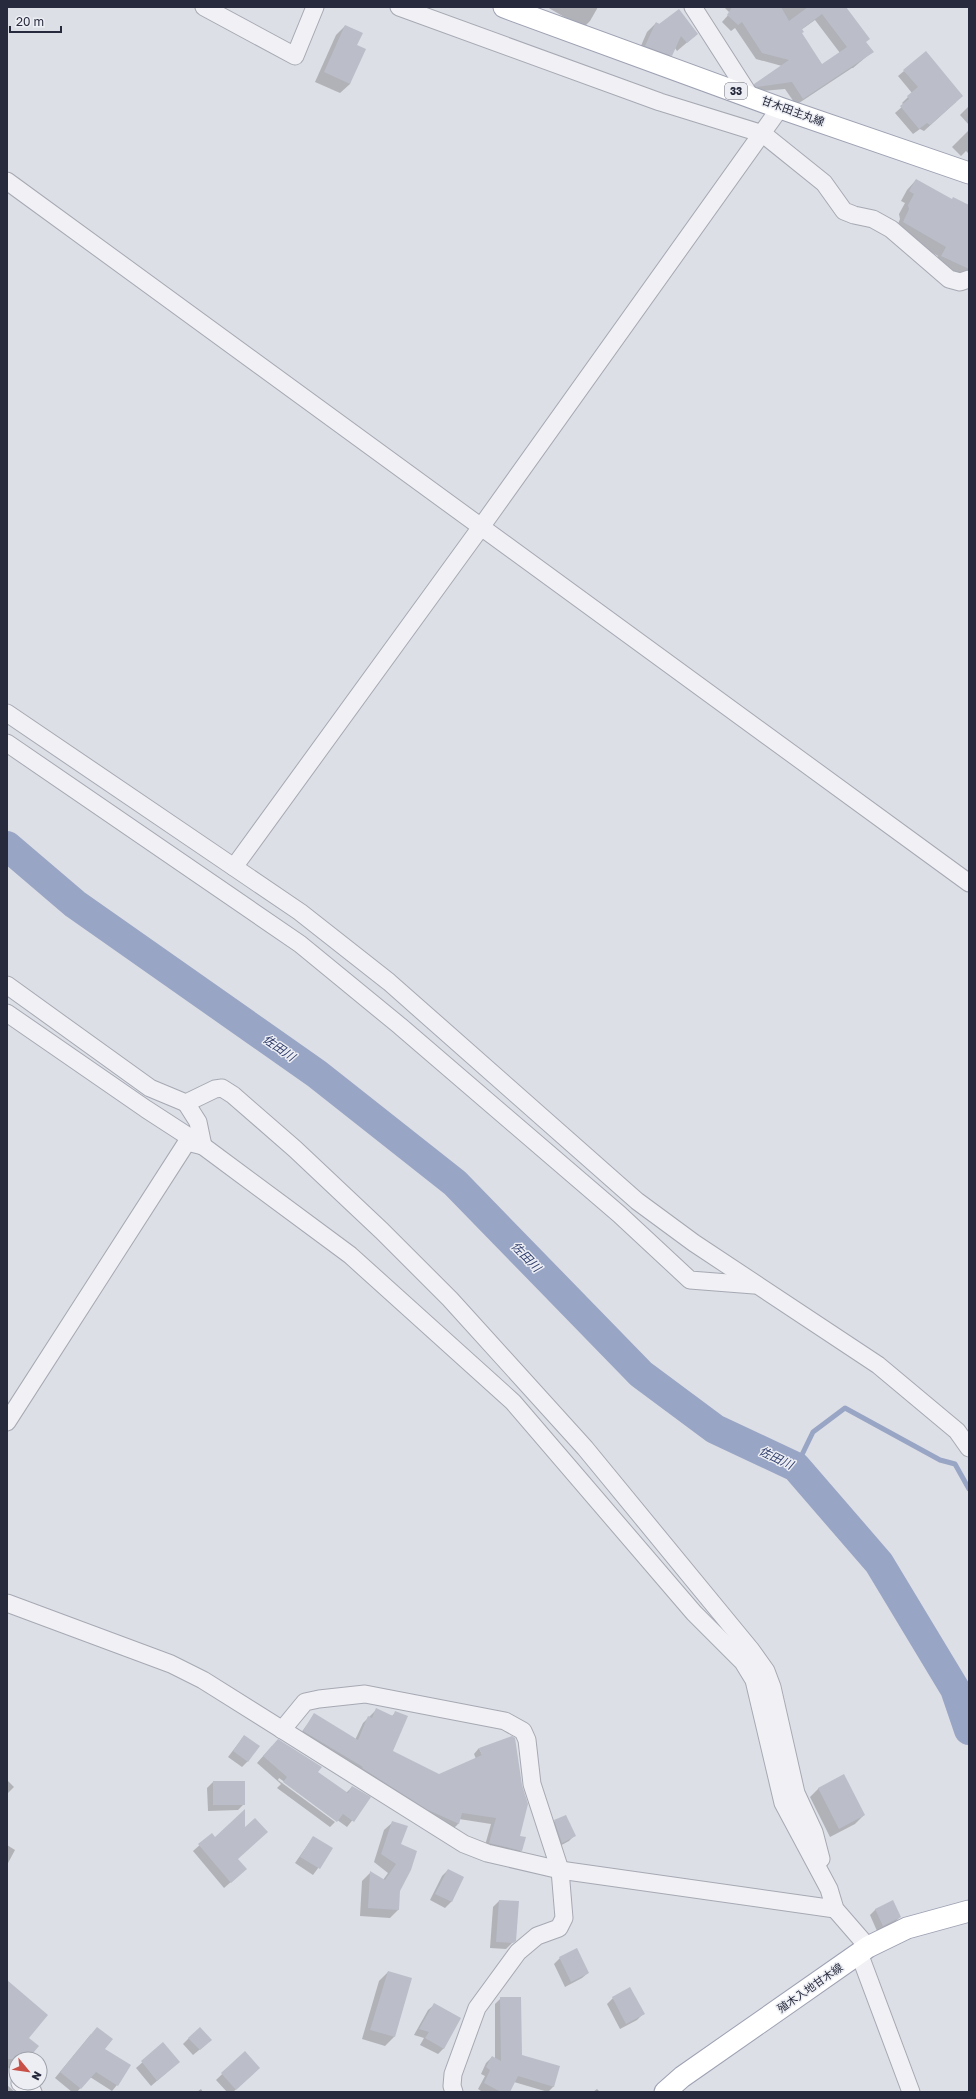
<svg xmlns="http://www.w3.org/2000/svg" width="976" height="2099" viewBox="0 0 976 2099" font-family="'Golos Text','Noto Sans JP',sans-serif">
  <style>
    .shadow { fill: #0003; fill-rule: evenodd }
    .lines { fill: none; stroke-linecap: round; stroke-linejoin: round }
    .stream { stroke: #99a5c5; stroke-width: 5 }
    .river { stroke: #99a5c5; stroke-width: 30 }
    .building { fill: #bbbdc9; fill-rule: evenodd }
    .minor-casing { stroke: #a6a9b3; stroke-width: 19 }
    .major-casing { stroke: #9da1b2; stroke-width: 23 }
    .minor { stroke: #f0f0f5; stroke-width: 17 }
    .major { stroke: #fff; stroke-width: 21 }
    .labels { text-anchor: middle; stroke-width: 3; stroke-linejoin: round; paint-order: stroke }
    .shield { fill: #eceef4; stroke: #626573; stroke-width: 1 }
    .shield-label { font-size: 10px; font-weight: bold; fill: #272a3c }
    .street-label { font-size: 11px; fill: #272a3c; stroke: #eceef4 }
    .water-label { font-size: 12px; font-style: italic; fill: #33406e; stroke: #eceef4 }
  </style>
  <rect width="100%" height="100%" fill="#dddfe6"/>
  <!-- shadow -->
  <g class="shadow">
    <path d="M 547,7 L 598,7 L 590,21 L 583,28 Z"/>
    <path d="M 724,7 L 844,7 L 872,52 L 853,68 L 852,68 L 796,105 L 785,89 L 749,92 L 748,91 L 755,84 L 782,66 L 756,59 L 735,28 L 731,31 L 722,22 L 730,13 ZM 815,20 L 840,53 L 822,65 L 801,34 L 801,30 Z"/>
    <path d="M 656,23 L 697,34 L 677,51 L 675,48 L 671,55 L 662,64 L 637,55 L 647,32 Z"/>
    <path d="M 345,26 L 356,45 L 350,84 L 340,93 L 315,82 L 336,35 Z"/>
    <path d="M 904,71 L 956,102 L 924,131 L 920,129 L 913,134 L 895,113 L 904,105 L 902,103 L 912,93 L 898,76 Z"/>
    <path d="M 968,107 L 969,107 L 969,125 L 960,115 Z"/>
    <path d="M 969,130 L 969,154 L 966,151 L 961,156 L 952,147 Z"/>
    <path d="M 916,180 L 951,200 L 969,207 L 969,269 L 959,278 L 933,266 L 938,256 L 895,231 L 900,219 L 899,214 L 905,203 L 901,201 L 907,190 Z"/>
    <path d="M 376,1710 L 392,1716 L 396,1712 L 392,1752 L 439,1775 L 476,1759 L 474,1754 L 479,1748 L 519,1836 L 521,1850 L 516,1856 L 484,1849 L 491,1824 L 459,1819 L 458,1824 L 452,1830 L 298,1737 L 314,1715 L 355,1740 L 363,1723 Z"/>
    <path d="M 244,1736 L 248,1761 L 242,1767 L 228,1757 Z"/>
    <path d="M 272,1746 L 317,1772 L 346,1793 L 352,1787 L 370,1798 L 347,1827 L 279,1778 L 278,1780 L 335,1822 L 330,1827 L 277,1788 L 281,1784 L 257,1763 Z"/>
    <path d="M 7,1780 L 14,1787 L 7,1794 Z"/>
    <path d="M 213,1782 L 244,1804 L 238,1810 L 208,1811 L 207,1788 Z"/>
    <path d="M 819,1788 L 864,1815 L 855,1824 L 830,1837 L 810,1797 Z"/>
    <path d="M 555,1821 L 575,1835 L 569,1841 L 556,1848 L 549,1827 Z"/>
    <path d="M 393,1822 L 400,1845 L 398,1910 L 390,1918 L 360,1916 L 362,1881 L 370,1873 L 383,1880 L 388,1873 L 374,1862 L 384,1830 Z"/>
    <path d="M 211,1835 L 237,1860 L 239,1875 L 224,1888 L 193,1851 Z"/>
    <path d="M 313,1837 L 332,1849 L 313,1875 L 295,1863 Z"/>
    <path d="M 7,1845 L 15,1850 L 7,1865 Z"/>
    <path d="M 448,1870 L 463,1877 L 451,1902 L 445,1908 L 430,1900 L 442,1876 Z"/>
    <path d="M 499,1901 L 515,1940 L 506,1949 L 490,1948 L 493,1907 Z"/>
    <path d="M 876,1909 L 900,1917 L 894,1923 L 877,1931 L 870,1915 Z"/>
    <path d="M 560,1958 L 588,1973 L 582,1978 L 565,1987 L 554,1964 Z"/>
    <path d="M 388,1972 L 411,1979 L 394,2037 L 385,2046 L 362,2039 L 379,1981 Z"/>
    <path d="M 7,1981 L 27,2059 L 16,2059 L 15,2073 L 7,2067 Z"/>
    <path d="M 630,1989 L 643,2014 L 637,2020 L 620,2029 L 607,2004 L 613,1998 Z"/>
    <path d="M 501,1998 L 521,2055 L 554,2086 L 548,2092 L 514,2082 L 509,2092 L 481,2092 L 481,2091 L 478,2089 L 485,2076 L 481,2074 L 486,2063 L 492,2057 L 495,2059 L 495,2004 Z"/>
    <path d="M 434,2005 L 444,2048 L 438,2054 L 420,2045 L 424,2038 L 414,2035 L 428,2010 Z"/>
    <path d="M 91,2034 L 104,2049 L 117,2085 L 112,2091 L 90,2077 L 77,2092 L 72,2092 L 55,2078 Z"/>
    <path d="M 189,2038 L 204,2046 L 193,2055 L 183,2044 Z"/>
    <path d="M 163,2044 L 172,2068 L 151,2086 L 136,2068 Z"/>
    <path d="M 245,2052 L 253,2074 L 233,2092 L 227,2092 L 216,2080 Z"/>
    <path d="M 7,2085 L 15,2092 L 7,2092 Z"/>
    <path d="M 201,2089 L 203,2092 L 197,2092 Z"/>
    <path d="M 597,2089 L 600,2092 L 593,2092 Z"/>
  </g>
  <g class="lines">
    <!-- stream -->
    <path class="stream" d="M 796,1467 L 813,1432 L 845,1408 L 940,1460 L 955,1464 L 969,1489"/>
    <!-- river -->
    <path class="river" d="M 7,846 L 75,904 L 317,1074 L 455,1183 L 641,1374 L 715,1429 L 796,1467 L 879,1563 L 955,1689 L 969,1730"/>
  </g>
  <!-- building -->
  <g class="building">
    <path d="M 732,7 L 781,7 L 789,21 L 808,7 L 846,7 L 870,39 L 866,42 L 874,52 L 803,99 L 792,82 L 756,87 L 754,84 L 789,60 L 762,53 L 742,22 L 738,25 L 727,15 ZM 822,14 L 847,47 L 822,64 L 802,33 L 804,32 L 802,29 Z"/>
    <path d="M 679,9 L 698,34 L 687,43 L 681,36 L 672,56 L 645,46 L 656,22 L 659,24 Z"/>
    <path d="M 345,25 L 363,33 L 357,45 L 366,49 L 350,84 L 324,72 Z"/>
    <path d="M 926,51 L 963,96 L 930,125 L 927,123 L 919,129 L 900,106 L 909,99 L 907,96 L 918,87 L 903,70 Z"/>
    <path d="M 916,179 L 952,199 L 953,197 L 969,205 L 969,269 L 941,256 L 946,247 L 903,222 L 909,209 L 908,205 L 914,194 L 909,191 Z"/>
    <path d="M 376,1708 L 393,1716 L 395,1711 L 408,1716 L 393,1751 L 439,1774 L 482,1755 L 479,1748 L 512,1736 L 515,1738 L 522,1785 L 528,1804 L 520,1836 L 526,1837 L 522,1851 L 489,1843 L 496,1818 L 462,1813 L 459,1824 L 426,1809 L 362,1768 L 363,1767 L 303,1731 L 314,1713 L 358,1740 L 368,1716 L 372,1718 Z"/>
    <path d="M 244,1735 L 260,1746 L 248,1762 L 233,1751 Z"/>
    <path d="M 278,1739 L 322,1767 L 318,1772 L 348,1793 L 352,1786 L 371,1797 L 354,1822 L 343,1814 L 337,1822 L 283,1782 L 287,1777 L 263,1756 Z"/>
    <path d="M 844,1774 L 865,1815 L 839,1829 L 818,1788 Z"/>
    <rect x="213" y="1781" width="32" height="24"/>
    <path d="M 245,1809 L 245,1827 L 255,1818 L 268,1832 L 238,1859 L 247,1869 L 231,1883 L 198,1844 L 212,1833 L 215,1837 Z"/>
    <path d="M 566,1815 L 576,1836 L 562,1843 L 554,1820 Z"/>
    <path d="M 392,1821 L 408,1826 L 401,1844 L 417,1851 L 411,1870 L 400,1891 L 399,1910 L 368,1908 L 370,1871 L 385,1880 L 396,1864 L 381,1854 Z"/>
    <path d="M 313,1836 L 333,1848 L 320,1869 L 300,1857 Z"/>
    <path d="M 448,1869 L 464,1877 L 452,1902 L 435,1894 Z"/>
    <path d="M 499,1900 L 519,1901 L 516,1941 L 513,1943 L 496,1942 Z"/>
    <path d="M 893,1900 L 901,1917 L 883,1926 L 875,1909 Z"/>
    <path d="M 577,1948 L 589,1973 L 571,1982 L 559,1957 Z"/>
    <path d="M 388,1971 L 412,1978 L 395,2037 L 370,2030 Z"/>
    <path d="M 7,1980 L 48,2015 L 29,2038 L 39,2046 L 28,2059 L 7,2059 Z"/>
    <path d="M 630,1987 L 645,2014 L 626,2024 L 612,1997 Z"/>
    <path d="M 500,1997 L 521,1997 L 522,2055 L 560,2066 L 554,2087 L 518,2076 L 510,2092 L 501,2092 L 484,2083 L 490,2070 L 486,2067 L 492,2056 L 501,2061 Z"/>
    <path d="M 434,2003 L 461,2018 L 444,2049 L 425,2038 L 429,2032 L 419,2029 Z"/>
    <path d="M 97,2027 L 113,2039 L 105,2049 L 131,2065 L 118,2086 L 96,2072 L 81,2089 L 60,2072 Z"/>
    <path d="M 200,2027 L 212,2040 L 200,2050 L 188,2038 Z"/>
    <path d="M 163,2042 L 180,2062 L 157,2081 L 141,2061 Z"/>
    <path d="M 245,2051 L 260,2068 L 236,2090 L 221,2073 Z"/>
  </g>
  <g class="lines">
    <!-- minor casing -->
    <g class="minor-casing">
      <g id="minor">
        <path d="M 204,7 L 295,56 L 315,7"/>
        <path d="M 399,7 L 660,102 L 763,134 L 824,183 L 844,211 L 854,215 L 873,219 L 891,229 L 949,279 L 960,282 L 969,279"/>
        <path d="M 693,7 L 750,96"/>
        <path d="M 7,181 L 969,883"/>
        <path d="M 7,713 L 300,912 L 389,982 L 637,1201 L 694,1243 L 878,1365 L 957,1431 L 969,1448"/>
        <path d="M 7,743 L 300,944 L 400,1026 L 619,1214 L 690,1280 L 754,1285"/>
        <path d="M 234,867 L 481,527 L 780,108"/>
        <path d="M 7,985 L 150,1088 L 186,1103 L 215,1089 L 222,1088 L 233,1095 L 295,1149 L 382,1231 L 450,1299 L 585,1448 L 751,1650 L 766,1671 L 772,1687 L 796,1793 L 814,1832 L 821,1859"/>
        <path d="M 7,1013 L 146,1109 L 203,1146 L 350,1255 L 513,1402 L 694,1613 L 743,1662 L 754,1680 L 783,1803 L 829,1889 L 835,1909 L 868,1947"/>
        <path d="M 186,1103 L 198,1122 L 203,1146"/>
        <path d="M 7,1422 L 187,1142 L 203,1146"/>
        <path d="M 7,1603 L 171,1664 L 203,1680 L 464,1844 L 487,1853 L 560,1870 L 835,1909"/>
        <path d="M 282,1730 L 305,1702 L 319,1699 L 365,1694 L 505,1721 L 523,1731 L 527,1740 L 532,1784 L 560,1870 L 564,1918 L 559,1928 L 537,1936 L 518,1952 L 477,2008 L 453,2074 L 452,2086 L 454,2092"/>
        <path d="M 859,1953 L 911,2092"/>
        <path d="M 20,2083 L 33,2092"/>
      </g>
    </g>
    <!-- major casing -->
    <g class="major-casing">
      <g id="major">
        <path d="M 504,7 L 780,108 L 969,173"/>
        <path d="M 665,2092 L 682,2077 L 868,1947 L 907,1928 L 969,1911"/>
      </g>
    </g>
    <!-- minor -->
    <use href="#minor" class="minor"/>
    <!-- major -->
    <use href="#major" class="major"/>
  </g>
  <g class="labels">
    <!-- shield labels -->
    <rect class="shield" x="725" y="83" width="22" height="16" rx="3"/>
    <g class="shield-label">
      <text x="736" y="95">33</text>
    </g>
    <!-- street labels -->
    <g class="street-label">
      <text transform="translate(793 111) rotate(20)" y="4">甘木田主丸線</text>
      <text transform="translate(810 1988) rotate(-35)" y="4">殖木入地甘木線</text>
    </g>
    <!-- water labels -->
    <g class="water-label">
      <text transform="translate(279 1048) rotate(35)" y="4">佐田川</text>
      <text transform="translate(526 1257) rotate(46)" y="4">佐田川</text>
      <text transform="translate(776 1458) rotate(26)" y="4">佐田川</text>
    </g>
  </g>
  <!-- border -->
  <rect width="976" height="2099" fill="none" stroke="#272a3c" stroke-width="16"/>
  <!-- north arrow -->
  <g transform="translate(28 2071) rotate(119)"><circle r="19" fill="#eceef4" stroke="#9da0aa"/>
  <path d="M0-3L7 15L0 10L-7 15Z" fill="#c85046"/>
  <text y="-6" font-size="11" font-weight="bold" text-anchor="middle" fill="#272a3c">N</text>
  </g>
  <!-- scale -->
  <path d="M10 26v6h51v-6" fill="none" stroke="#272a3c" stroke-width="2"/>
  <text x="16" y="26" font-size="12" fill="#272a3c" stroke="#eceef4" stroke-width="3" paint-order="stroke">20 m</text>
</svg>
